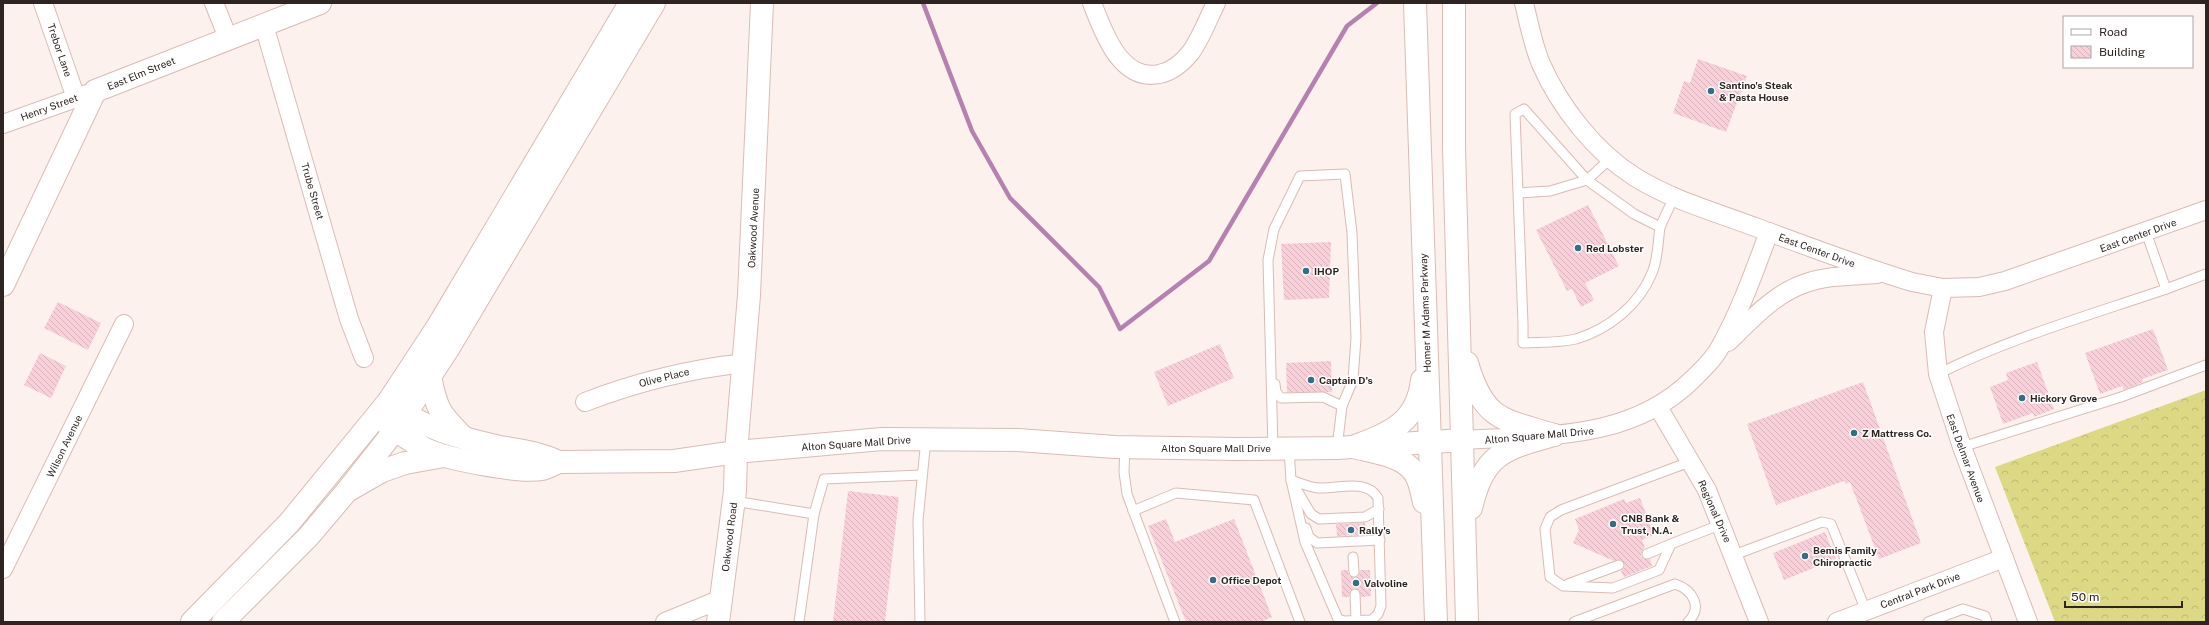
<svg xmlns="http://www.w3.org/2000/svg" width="2209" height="625" viewBox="0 0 2209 625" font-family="'Public Sans',sans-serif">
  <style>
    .forest { fill: url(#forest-crowns) }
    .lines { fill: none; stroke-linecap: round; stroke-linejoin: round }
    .stream { stroke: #b481b0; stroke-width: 4.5 }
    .building { fill: url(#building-back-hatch) }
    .service-casing { stroke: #d8bcb4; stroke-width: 11 }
    .minor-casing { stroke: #d8bcb4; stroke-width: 20 }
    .tertiary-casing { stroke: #d8bcb4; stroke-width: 24 }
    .primary-casing { stroke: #d8bcb4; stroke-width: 24 }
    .trunk-casing { stroke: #d8bcb4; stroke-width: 24 }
    .service { stroke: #fff; stroke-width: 9 }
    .minor { stroke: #fff; stroke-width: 18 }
    .tertiary { stroke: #fff; stroke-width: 22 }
    .primary { stroke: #fff; stroke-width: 22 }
    .trunk { stroke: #fff; stroke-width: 22 }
    .poi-dot { fill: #316f85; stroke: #fff; stroke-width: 1.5 }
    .labels { text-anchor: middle; stroke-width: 3; stroke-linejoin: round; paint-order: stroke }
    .street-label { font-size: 10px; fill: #2e2421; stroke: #fff }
    .poi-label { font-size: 10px; font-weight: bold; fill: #2e2421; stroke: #fff; text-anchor: start }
  </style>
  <defs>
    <pattern id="forest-crowns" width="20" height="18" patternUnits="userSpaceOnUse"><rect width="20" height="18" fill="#dcd884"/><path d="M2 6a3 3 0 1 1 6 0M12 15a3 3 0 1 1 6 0" fill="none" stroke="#bdb972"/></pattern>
    <pattern id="building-back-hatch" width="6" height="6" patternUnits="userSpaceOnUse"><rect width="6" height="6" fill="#f9d0da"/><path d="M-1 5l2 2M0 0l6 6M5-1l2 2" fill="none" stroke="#d6b2bb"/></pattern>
  </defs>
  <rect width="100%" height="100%" fill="#fdf1ee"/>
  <!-- forest -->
  <path class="forest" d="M 2206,390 L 2206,622 L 2055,622 L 1995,467 Z"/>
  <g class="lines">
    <!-- stream -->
    <path class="stream" d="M 923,3 L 972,131 L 1010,198 L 1099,287 L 1120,329 L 1209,261 L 1347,26 L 1377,3"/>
  </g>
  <!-- building -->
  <g class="building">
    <path d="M 1698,59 L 1747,76 L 1726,132 L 1673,113 L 1684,81 L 1690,83 Z"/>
    <path d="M 1588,205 L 1619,266 L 1585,283 L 1594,300 L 1581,307 L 1572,289 L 1567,291 L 1536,230 Z"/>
    <path d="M 1331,242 L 1329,298 L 1284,300 L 1281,244 Z"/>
    <path d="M 58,302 L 101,323 L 88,350 L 44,328 Z"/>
    <path d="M 2153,329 L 2168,370 L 2142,379 L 2143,382 L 2124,390 L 2122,386 L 2100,394 L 2085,353 Z"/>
    <path d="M 1220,344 L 1234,378 L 1168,406 L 1154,372 Z"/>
    <path d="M 40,353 L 66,366 L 51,398 L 24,385 Z"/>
    <path d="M 1331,361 L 1332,392 L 1287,392 L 1286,363 Z"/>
    <path d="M 2037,362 L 2054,409 L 2034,417 L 2033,413 L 2003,424 L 1990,387 L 2008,380 L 2006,373 Z"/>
    <path d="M 1863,382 L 1921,543 L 1879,559 L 1850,482 L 1846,484 L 1844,481 L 1776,505 L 1747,424 Z"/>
    <path d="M 848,491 L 899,497 L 885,622 L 833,622 Z"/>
    <path d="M 1640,498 L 1654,535 L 1642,540 L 1645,548 L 1642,551 L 1641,556 L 1644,559 L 1650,559 L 1652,566 L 1624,577 L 1621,571 L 1625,566 L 1622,560 L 1614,561 L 1573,543 L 1579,530 L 1575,519 L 1624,499 L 1626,503 Z"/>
    <path d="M 1166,519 L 1175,542 L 1234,519 L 1272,617 L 1261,622 L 1186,622 L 1148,526 Z"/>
    <path d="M 1365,523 L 1366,535 L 1337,536 L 1336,524 Z"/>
    <path d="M 1825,532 L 1836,559 L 1784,580 L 1773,553 Z"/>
    <path d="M 1341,570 L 1348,570 L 1349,576 L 1354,578 L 1359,575 L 1360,570 L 1370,570 L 1371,596 L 1361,597 L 1360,591 L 1355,588 L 1350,591 L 1349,597 L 1342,597 Z"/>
  </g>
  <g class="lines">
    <!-- service casing -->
    <g class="service-casing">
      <g id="service">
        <path d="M 1611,158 L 1587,180 L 1634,214 L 1660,227 L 1674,197"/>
        <path d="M 1518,193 L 1550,191 L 1587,180 L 1524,109 L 1515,114 L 1523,324 L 1523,343 C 1540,342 1559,343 1576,339 C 1609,329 1639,305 1652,273 C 1658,260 1658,241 1660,227"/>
        <path d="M 2146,232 L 2166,289 L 2206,274"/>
        <path d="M 1938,374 C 2010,338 2090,315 2166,289"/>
        <path d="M 1275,384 L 1276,392 L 1281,398 L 1323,397 L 1342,406"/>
        <path d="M 1125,447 L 1124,472 L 1127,494 L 1175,622"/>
        <path d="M 1962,447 L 2121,397 L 2206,365"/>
        <path d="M 1273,449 L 1268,260 L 1274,229 L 1300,176 L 1345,174 L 1352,233 L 1356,338 L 1353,380 L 1342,406 L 1337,448"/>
        <path d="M 1289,449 L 1291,480 L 1311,514 L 1319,519 L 1365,517 L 1379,509"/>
        <path d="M 1692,461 L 1561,510 L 1550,517 L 1545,529 L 1550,577 L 1563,586 L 1613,588 L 1659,570 L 1671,544 L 1722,524"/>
        <path d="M 1291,480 C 1300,483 1309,487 1318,488 C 1338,489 1366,478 1378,498 L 1381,606 L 1378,614 L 1372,620 L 1344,621 L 1338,619 L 1305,542 Z"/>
        <path d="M 734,501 L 814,514 L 799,622"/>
        <path d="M 1133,511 L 1176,493 L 1254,500 L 1300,622"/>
        <path d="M 814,514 L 824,479 L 922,475"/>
        <path d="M 1306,528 L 1309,537 L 1317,543 L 1380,540"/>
        <path d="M 1647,554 L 1671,544"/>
        <path d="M 1734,555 L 1822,522 L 1831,524 L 1866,611"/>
        <path d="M 1353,557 L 1354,572"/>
        <path d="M 1568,584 L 1619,565"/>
        <path d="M 1355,594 L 1356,621"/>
        <path d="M 920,622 L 918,520 L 926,439"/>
        <path d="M 1574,622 L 1675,584 C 1693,590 1703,607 1688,622"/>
        <path d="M 1928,622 L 1963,609 L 1985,616 L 1987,622"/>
      </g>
    </g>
    <!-- minor casing -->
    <g class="minor-casing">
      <g id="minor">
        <path d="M 43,3 L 76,98"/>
        <path d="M 214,3 L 228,38"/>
        <path d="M 1092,3 C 1103,31 1120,82 1159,74 C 1171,72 1183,62 1191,52 C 1201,38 1208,19 1216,3"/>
        <path d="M 1524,3 C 1529,24 1533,45 1541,64 C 1560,107 1595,152 1635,177 C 1672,200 1715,212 1755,227 C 1807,246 1859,266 1912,282 L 1943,288 L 1979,287 L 2005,281 L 2206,210"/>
        <path d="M 264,25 L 349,319 L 364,358"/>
        <path d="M 3,124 L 87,94"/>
        <path d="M 1943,288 L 1934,332 L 1938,374 L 1962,447 L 2028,622"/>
        <path d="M 1728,342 C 1751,320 1775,293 1806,283 C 1829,275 1854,276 1877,274"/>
        <path d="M 585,402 C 637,382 689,369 745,363"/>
        <path d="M 1658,407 L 1707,490 L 1759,622"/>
        <path d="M 1463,440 C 1546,435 1630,441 1693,379 C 1702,370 1713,360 1719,349 C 1740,312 1754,272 1769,232"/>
        <path d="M 3,569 L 124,324"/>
        <path d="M 665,622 L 721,599"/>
        <path d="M 1837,622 L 2004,558"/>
      </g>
    </g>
    <!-- tertiary casing -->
    <g class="tertiary-casing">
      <g id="tertiary">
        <path d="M 3,285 L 95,91 L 320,3"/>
        <path d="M 390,404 C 422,428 460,438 500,447 C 523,451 537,452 559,462"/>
        <path d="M 380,418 C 394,429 409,440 425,449 C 446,459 519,473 542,469 C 547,468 553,464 559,462 L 674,461 L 736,452 L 882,439 L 1018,440 L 1115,447 L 1236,449 L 1337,448 L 1463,440"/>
        <path d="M 718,622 L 735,491 L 736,452 L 749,295 L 762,3"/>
      </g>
    </g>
    <!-- primary casing -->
    <g class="primary-casing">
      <g id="primary">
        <path d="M 1415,3 L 1436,622"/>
        <path d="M 1454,3 L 1454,148 L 1467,622"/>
        <path d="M 1467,363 C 1484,421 1502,419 1554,435"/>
        <path d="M 430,376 C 436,409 440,414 464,438"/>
        <path d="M 1353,447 C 1389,433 1417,424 1422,380"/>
        <path d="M 1353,447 C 1372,452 1402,455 1414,472 C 1420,480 1422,494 1424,502"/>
        <path d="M 347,491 L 382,471 L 405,463 L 444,456"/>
        <path d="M 1471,508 C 1484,453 1504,449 1554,435"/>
      </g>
    </g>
    <!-- trunk casing -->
    <g class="trunk-casing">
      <g id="trunk">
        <path d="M 192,622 L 289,523 L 388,402 L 438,326 L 630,3"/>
        <path d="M 223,622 L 308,537 L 347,491 L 395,430 L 448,349 L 654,3"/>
      </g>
    </g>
    <!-- service -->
    <use href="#service" class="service"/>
    <!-- minor -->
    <use href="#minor" class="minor"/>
    <!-- tertiary -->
    <use href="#tertiary" class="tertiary"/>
    <!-- primary -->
    <use href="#primary" class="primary"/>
    <!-- trunk -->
    <use href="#trunk" class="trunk"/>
  </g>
  <!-- markers -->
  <g class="poi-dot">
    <circle cx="1711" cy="91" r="4"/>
    <circle cx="1578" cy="248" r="4"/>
    <circle cx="1306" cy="271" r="4"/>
    <circle cx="1311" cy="380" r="4"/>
    <circle cx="2022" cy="398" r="4"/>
    <circle cx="1854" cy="433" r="4"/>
    <circle cx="1613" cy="524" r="4"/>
    <circle cx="1351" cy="530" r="4"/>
    <circle cx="1805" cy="556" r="4"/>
    <circle cx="1213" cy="580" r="4"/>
    <circle cx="1356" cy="583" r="4"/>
  </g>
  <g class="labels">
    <!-- street labels -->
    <g class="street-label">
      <text transform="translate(60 50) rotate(71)" y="4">Trebor Lane</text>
      <text transform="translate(141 73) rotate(-22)" y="4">East Elm Street</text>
      <text transform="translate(49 107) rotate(-20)" y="4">Henry Street</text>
      <text transform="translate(313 191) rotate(74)" y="4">Trube Street</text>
      <text transform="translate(753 228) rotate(-87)" y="4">Oakwood Avenue</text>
      <text transform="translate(2138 235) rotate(-20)" y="4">East Center Drive</text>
      <text transform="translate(1817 250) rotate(20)" y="4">East Center Drive</text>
      <text transform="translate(1425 313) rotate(-92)" y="4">Homer M Adams Parkway</text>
      <text transform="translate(664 377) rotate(-14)" y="4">Olive Place</text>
      <text transform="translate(1539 435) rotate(-5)" y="4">Alton Square Mall Drive</text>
      <text transform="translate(856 443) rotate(-4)" y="4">Alton Square Mall Drive</text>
      <text transform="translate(64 446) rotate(-64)" y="4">Wilson Avenue</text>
      <text x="1216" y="452">Alton Square Mall Drive</text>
      <text transform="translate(1966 458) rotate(70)" y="4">East Delmar Avenue</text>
      <text transform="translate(1715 511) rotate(66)" y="4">Regional Drive</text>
      <text transform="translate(729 537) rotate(-83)" y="4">Oakwood Road</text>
      <text transform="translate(1920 590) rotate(-21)" y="4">Central Park Drive</text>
    </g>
    <!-- poi labels -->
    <g class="poi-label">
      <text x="1719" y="89">Santino's Steak<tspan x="1719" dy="12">&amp; Pasta House</tspan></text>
      <text x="1586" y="252">Red Lobster</text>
      <text x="1314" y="275">IHOP</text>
      <text x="1319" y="384">Captain D's</text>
      <text x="2030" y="402">Hickory Grove</text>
      <text x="1862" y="437">Z Mattress Co.</text>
      <text x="1621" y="522">CNB Bank &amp;<tspan x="1621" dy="12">Trust, N.A.</tspan></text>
      <text x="1359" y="534">Rally's</text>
      <text x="1813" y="554">Bemis Family<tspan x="1813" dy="12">Chiropractic</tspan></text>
      <text x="1221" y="584">Office Depot</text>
      <text x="1364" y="587">Valvoline</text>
    </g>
  </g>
  <!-- border -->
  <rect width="2209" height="625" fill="none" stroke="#2e2421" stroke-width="8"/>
  <!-- legend -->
  <rect x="2063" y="16" width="130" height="52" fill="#ffffff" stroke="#aba7a6"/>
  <rect x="2071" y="29" width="20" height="6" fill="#ffffff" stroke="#aba7a6"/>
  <text x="2099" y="36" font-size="12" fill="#2e2421">Road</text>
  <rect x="2071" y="46" width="20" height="12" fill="url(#building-back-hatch)" stroke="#aba7a6"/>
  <text x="2099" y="56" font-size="12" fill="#2e2421">Building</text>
  <!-- scale -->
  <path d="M2065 601v6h117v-6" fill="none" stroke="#2e2421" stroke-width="2"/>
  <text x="2071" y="601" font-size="12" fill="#2e2421" stroke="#ffffff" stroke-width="3" paint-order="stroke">50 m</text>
</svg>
